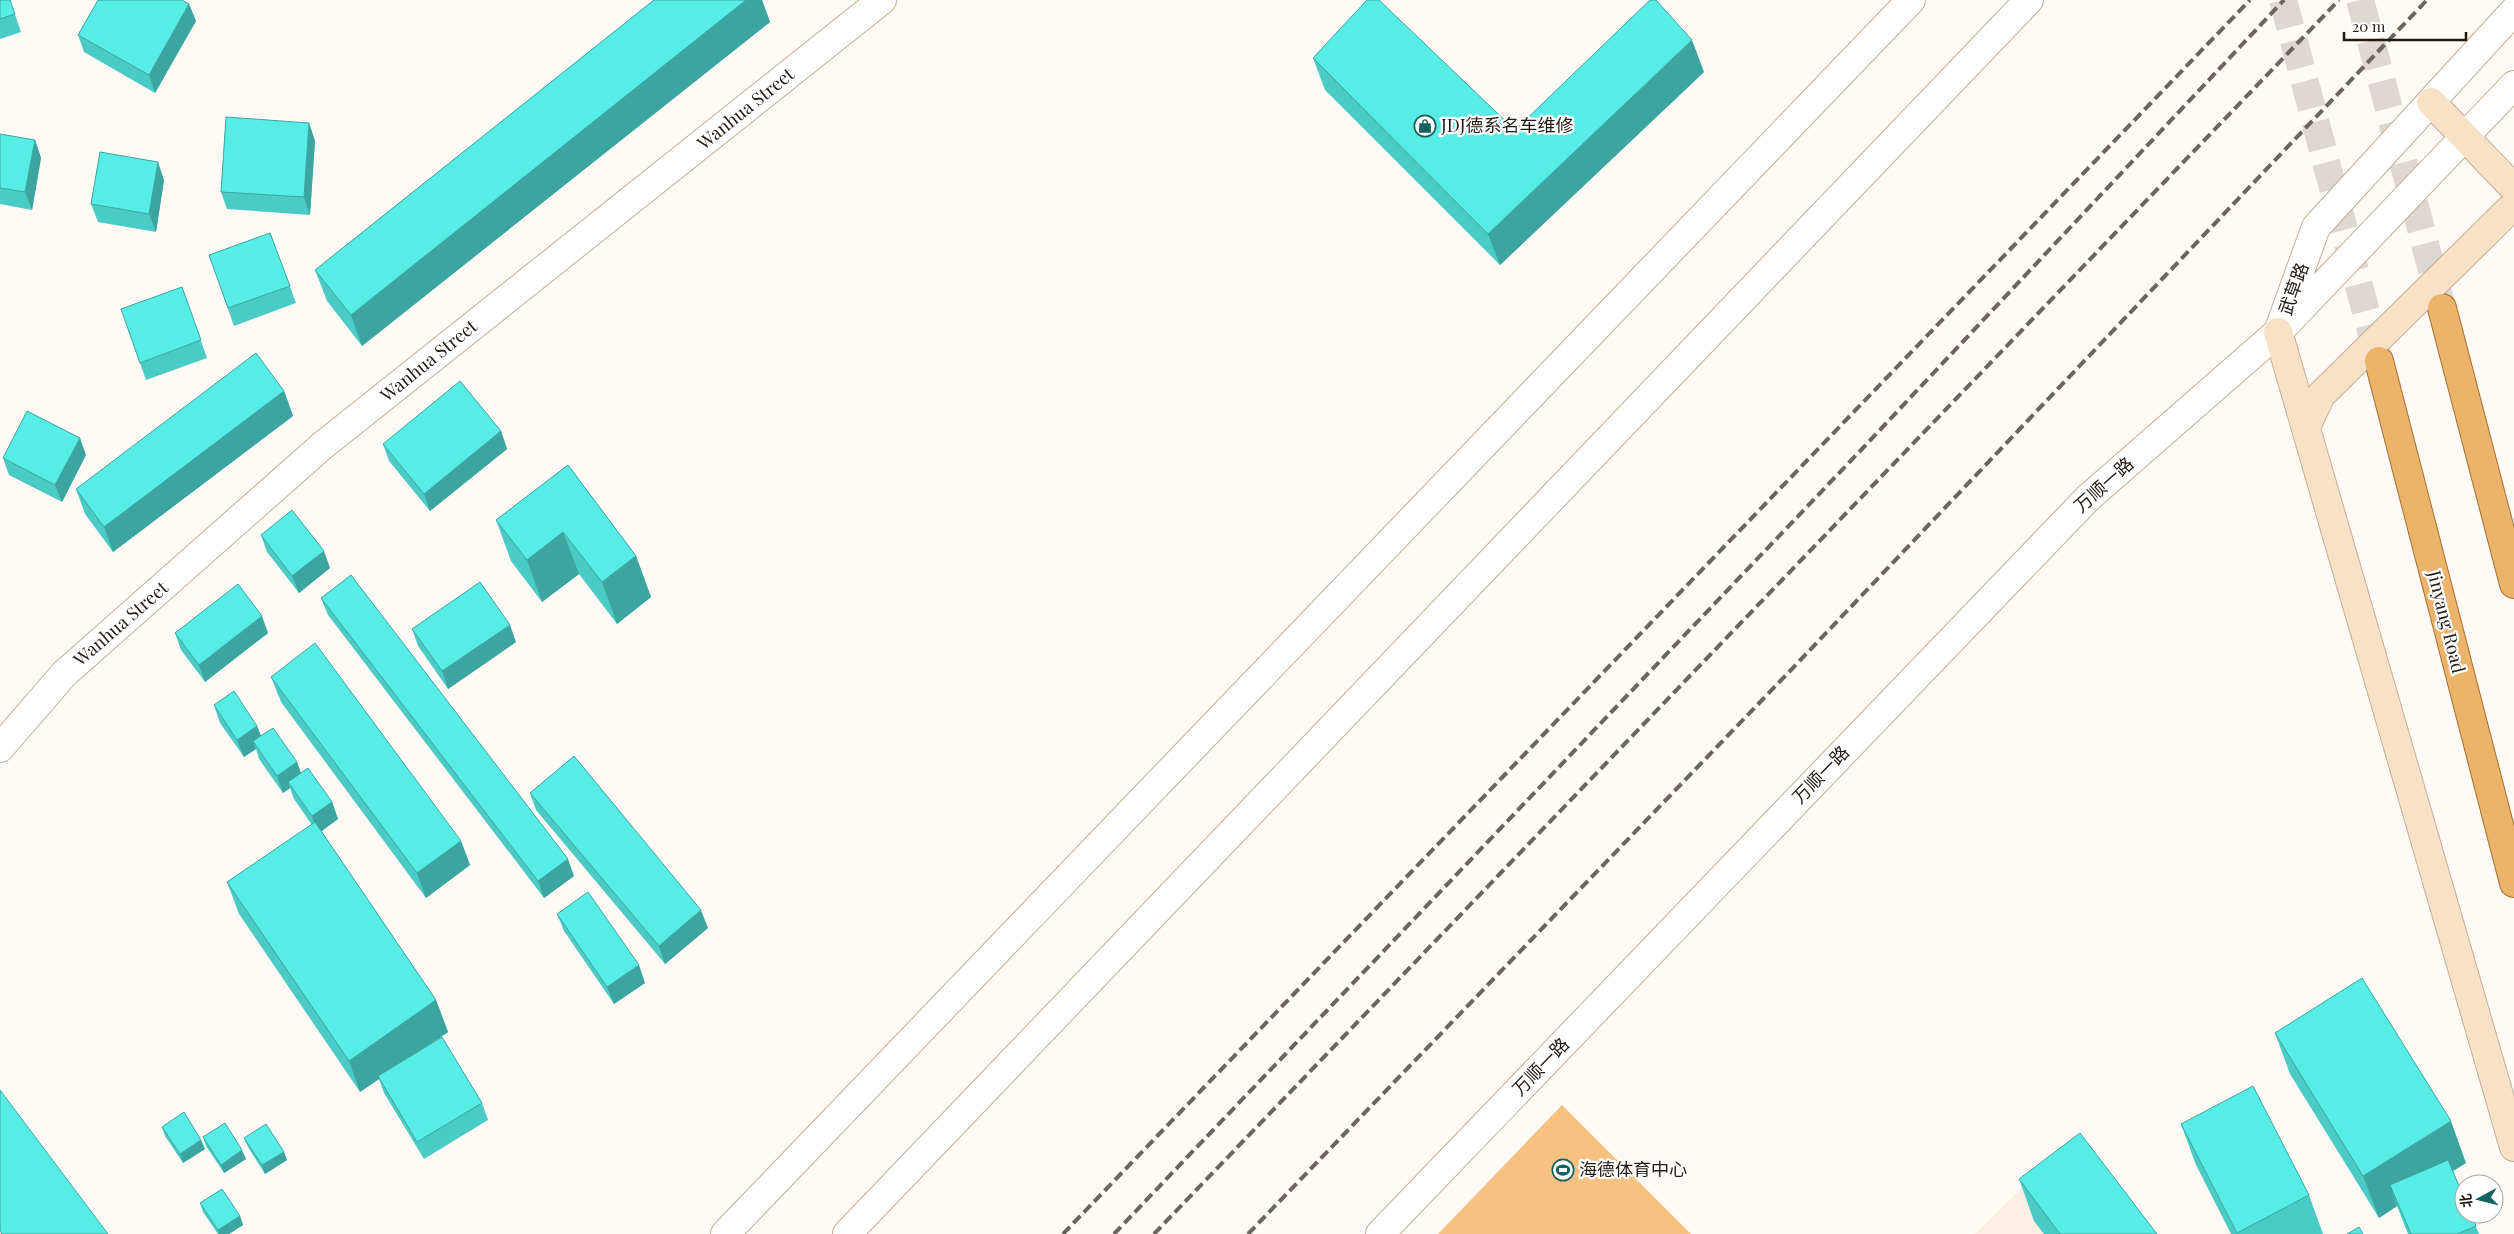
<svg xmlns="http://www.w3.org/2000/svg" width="2514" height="1234" viewBox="0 0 2514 1234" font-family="'Playfair Display','Noto Sans SC',serif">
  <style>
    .built { fill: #fcf0e4 }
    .green { fill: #f7c182 }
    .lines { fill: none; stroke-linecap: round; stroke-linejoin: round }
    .trunk-tunnel { stroke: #ded8d3; stroke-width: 28; stroke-dasharray: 28 14; stroke-linecap: butt }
    .minor-casing { stroke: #c4ae96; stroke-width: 30 }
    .tertiary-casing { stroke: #c4ae96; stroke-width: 30 }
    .secondary-casing { stroke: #c4ae96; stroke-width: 30 }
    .trunk-casing { stroke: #a27132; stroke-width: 30 }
    .minor { stroke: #fff; stroke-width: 28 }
    .tertiary { stroke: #fff; stroke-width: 28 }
    .secondary { stroke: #f8e2c7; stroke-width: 28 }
    .trunk { stroke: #ecb36a; stroke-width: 28 }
    .rail { stroke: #6c655e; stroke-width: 4; stroke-dasharray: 10 5; stroke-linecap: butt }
    .wall { fill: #4bcbc5 }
    .shaded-wall { fill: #3da5a0 }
    .building { fill: #57ece5; stroke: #3da5a0 }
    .labels { text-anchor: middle; stroke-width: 4.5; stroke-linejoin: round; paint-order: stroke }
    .street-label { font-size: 18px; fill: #221a11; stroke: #fff }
    .poi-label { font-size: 18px; fill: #221a11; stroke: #fff; text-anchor: start }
  </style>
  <rect width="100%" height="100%" fill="#fffaf5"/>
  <!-- built -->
  <path class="built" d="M 2048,1162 L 2109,1234 L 1975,1234 Z"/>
  <!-- green -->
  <path class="green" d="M 1562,1105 L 1691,1234 L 1438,1234 Z"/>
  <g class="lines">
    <!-- trunk-tunnel -->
    <g class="trunk-tunnel">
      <path d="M 2283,0 L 2379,361"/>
      <path d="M 2360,0 L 2441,304"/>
    </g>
    <!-- minor casing -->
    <g class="minor-casing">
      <path id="minor" d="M 1380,1234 L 2088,498 L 2278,332"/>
    </g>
    <!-- tertiary casing -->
    <g class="tertiary-casing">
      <g id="tertiary">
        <path d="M 2286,324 L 2514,85"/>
        <path d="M 2278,332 L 2316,227 L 2514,11"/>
        <path d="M 0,748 L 64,674 L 322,446 L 882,0"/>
        <path d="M 725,1234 L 1911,0"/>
        <path d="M 847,1234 L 2029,0"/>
      </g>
    </g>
    <!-- secondary casing -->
    <g class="secondary-casing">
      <g id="secondary">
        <path d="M 2431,102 L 2514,188"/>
        <path d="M 2278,332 L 2514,1147"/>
        <path d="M 2306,427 L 2321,395 L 2509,210 L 2514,210"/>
      </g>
    </g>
    <!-- trunk casing -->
    <g class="trunk-casing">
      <g id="trunk">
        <path d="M 2442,308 L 2514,584"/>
        <path d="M 2379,361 L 2514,883"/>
      </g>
    </g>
    <!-- minor -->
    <use href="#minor" class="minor"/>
    <!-- tertiary -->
    <use href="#tertiary" class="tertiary"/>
    <!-- secondary -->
    <use href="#secondary" class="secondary"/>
    <!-- trunk -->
    <use href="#trunk" class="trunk"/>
    <!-- rail -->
    <g class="rail">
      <path d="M 1063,1234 L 2250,0"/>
      <path d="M 1114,1234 L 1862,449 L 2284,0"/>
      <path d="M 1154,1234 L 2339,0"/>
      <path d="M 1248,1234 L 1790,671 L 2427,0"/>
    </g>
  </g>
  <!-- wall -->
  <g class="wall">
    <path d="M 0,0 L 10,0 L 21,32 L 0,39 Z"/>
    <path d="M 654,0 L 762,0 L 770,22 L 362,346 L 327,301 L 315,270 Z"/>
    <path d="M 189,4 L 196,21 L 155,93 L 84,52 L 78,35 Z"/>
    <path d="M 1313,58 L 1515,130 L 1704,72 L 1500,265 L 1325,90 Z"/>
    <path d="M 309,123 L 315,141 L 310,215 L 227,209 L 221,192 Z"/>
    <path d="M 0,134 L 35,140 L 41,158 L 32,210 L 0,204 Z"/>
    <path d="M 164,180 L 156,232 L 98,222 L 91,204 Z"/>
    <path d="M 270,233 L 296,303 L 234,326 L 209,255 Z"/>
    <path d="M 182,287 L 207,358 L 146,380 L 140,363 Z"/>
    <path d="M 284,391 L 293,416 L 113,552 L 85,514 L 76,489 Z"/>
    <path d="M 501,431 L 507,449 L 430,511 L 389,461 L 383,444 Z"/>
    <path d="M 86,455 L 62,502 L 9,475 L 3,458 Z"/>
    <path d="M 568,465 L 636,556 L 651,597 L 617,624 L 579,574 L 542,602 L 511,561 L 496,520 Z"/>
    <path d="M 261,535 L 330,568 L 299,593 L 267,552 Z"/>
    <path d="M 321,598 L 574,876 L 544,898 L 328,615 Z"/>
    <path d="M 412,629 L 516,642 L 448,689 L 418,646 Z"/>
    <path d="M 175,633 L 268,633 L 205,682 L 181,650 Z"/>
    <path d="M 271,677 L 461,841 L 470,865 L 426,898 L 281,702 Z"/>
    <path d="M 214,705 L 257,726 L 261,736 L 297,762 L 301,773 L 332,802 L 338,819 L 321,831 L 436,1000 L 448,1032 L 421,1050 L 482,1103 L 488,1120 L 424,1159 L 384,1093 L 379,1079 L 360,1092 L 239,914 L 227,882 L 312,825 L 294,799 L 290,788 L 283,793 L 259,759 L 256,749 L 244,757 L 220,723 Z"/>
    <path d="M 530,793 L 708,928 L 665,964 L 536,810 Z"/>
    <path d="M 557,914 L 645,983 L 614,1004 L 564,931 Z"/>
    <path d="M 2275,1033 L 2466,1163 L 2453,1171 L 2479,1234 L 2408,1234 L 2397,1206 L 2379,1218 L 2290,1074 Z"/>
    <path d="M 2181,1124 L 2309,1195 L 2323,1234 L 2231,1234 L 2196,1165 Z"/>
    <path d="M 162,1127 L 201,1140 L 205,1149 L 183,1163 L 165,1136 Z"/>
    <path d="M 203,1137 L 246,1159 L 224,1173 L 206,1146 Z"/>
    <path d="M 244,1138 L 284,1152 L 287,1160 L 265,1174 L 248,1147 Z"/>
    <path d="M 2019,1179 L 2157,1234 L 2044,1234 L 2034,1221 Z"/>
    <path d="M 200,1203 L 240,1216 L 243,1225 L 229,1234 L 218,1234 L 203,1212 Z"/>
  </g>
  <!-- shaded-wall -->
  <g class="shaded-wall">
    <path d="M 746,0 L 762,0 L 770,22 L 362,346 L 351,315 Z"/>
    <path d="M 189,4 L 196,21 L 155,93 L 149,75 Z"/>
    <path d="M 1692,40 L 1704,72 L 1500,265 L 1488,234 Z"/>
    <path d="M 309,123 L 315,141 L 310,215 L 304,197 Z"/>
    <path d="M 35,140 L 41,158 L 32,210 L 25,192 Z"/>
    <path d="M 158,162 L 164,180 L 156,232 L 149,214 Z"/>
    <path d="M 284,391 L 293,416 L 113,552 L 104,527 Z"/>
    <path d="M 501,431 L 507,449 L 430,511 L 424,494 Z"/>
    <path d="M 80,438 L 86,455 L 62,502 L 55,485 Z"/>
    <path d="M 563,532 L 579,574 L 542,602 L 527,560 Z"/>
    <path d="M 324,551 L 330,568 L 299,593 L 292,576 Z"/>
    <path d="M 636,556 L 651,597 L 617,624 L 602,582 Z"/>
    <path d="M 262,616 L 268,633 L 205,682 L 199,665 Z"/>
    <path d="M 510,625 L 516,642 L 448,689 L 442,671 Z"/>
    <path d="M 257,726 L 264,743 L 253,741 L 256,749 L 244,757 L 237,740 Z"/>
    <path d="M 297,762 L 303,779 L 288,782 L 290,788 L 283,793 L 277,776 Z"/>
    <path d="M 332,802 L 338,819 L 318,834 L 312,816 Z"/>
    <path d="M 461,841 L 470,865 L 426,898 L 417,873 Z"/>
    <path d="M 568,859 L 574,876 L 544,898 L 538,881 Z"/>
    <path d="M 701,910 L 708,928 L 665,964 L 659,946 Z"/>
    <path d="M 639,965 L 645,983 L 614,1004 L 607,987 Z"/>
    <path d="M 436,1000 L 448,1032 L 379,1079 L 378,1076 L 379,1079 L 360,1092 L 349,1061 Z"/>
    <path d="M 2451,1121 L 2466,1163 L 2398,1205 L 2390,1185 L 2397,1206 L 2379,1218 L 2363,1176 Z"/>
    <path d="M 201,1140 L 205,1149 L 183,1163 L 180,1154 Z"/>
    <path d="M 242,1150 L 246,1159 L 224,1173 L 221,1165 Z"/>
    <path d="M 284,1152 L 287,1160 L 265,1174 L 262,1165 Z"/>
    <path d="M 240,1216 L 243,1225 L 229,1234 L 219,1234 L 218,1230 Z"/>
  </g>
  <!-- building -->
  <g class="building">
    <path d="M 0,0 L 10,0 L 15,14 L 0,19 Z"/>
    <path d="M 98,0 L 182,0 L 189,4 L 149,75 L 78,35 Z"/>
    <path d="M 654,0 L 746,0 L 351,315 L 315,270 Z"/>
    <path d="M 1367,0 L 1379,0 L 1515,130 L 1650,0 L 1656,0 L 1692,40 L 1488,234 L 1313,58 Z"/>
    <path d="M 226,117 L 309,123 L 304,197 L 221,192 Z"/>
    <path d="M 0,134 L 35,140 L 25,192 L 0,188 Z"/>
    <path d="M 100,152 L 158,162 L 149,214 L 91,204 Z"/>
    <path d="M 270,233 L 290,286 L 228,308 L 209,255 Z"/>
    <path d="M 182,287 L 201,340 L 140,363 L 121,309 Z"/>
    <path d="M 256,353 L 284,391 L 104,527 L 76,489 Z"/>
    <path d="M 460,381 L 501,431 L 424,494 L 383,444 Z"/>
    <path d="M 27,411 L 80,438 L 55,485 L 3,458 Z"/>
    <path d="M 568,465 L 636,556 L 602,582 L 563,532 L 527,560 L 496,520 Z"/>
    <path d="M 292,510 L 324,551 L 292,576 L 261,535 Z"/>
    <path d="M 351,575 L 568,859 L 538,881 L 321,598 Z"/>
    <path d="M 480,582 L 510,625 L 442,671 L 412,629 Z"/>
    <path d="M 238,584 L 262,616 L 199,665 L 175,633 Z"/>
    <path d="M 315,643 L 461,841 L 417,873 L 271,677 Z"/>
    <path d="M 234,691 L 257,726 L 237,740 L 214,705 Z"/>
    <path d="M 273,728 L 297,762 L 277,776 L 253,741 Z"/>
    <path d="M 574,756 L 701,910 L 659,946 L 530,793 Z"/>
    <path d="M 308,768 L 332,802 L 312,816 L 288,782 Z"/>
    <path d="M 315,822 L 436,1000 L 349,1061 L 227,882 Z"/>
    <path d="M 588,892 L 639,965 L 607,987 L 557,914 Z"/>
    <path d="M 2362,978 L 2451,1121 L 2363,1176 L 2275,1033 Z"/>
    <path d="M 442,1037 L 482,1103 L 417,1142 L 378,1076 Z"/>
    <path d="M 2253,1086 L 2309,1195 L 2237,1233 L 2181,1124 Z"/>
    <path d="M 0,1090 L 108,1234 L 2,1234 L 0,1231 Z"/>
    <path d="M 184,1112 L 201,1140 L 180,1154 L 162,1127 Z"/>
    <path d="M 225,1123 L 242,1150 L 221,1165 L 203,1137 Z"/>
    <path d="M 266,1124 L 284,1152 L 262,1165 L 244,1138 Z"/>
    <path d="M 2080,1133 L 2157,1234 L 2060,1234 L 2019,1179 Z"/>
    <path d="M 2448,1160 L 2464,1198 L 2464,1214 L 2471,1214 L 2476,1226 L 2457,1234 L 2411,1234 L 2390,1185 Z"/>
    <path d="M 222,1189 L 240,1216 L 218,1230 L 200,1203 Z"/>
    <path d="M 2359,1227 L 2363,1234 L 2347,1234 Z"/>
  </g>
  <!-- icons -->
  <defs>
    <g id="shop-ring" transform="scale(1.125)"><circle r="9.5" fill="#fff" stroke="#156360" stroke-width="1.5"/><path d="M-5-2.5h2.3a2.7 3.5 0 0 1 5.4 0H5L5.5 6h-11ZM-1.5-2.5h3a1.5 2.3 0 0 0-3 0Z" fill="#156360"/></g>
    <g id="stadium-ring" transform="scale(1.125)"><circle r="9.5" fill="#fff" stroke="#156360" stroke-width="1.5"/><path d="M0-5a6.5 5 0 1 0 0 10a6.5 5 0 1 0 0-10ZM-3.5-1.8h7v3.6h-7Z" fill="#156360"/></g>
  </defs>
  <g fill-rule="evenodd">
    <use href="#shop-ring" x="1425" y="126"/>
    <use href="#stadium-ring" x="1563" y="1170"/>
  </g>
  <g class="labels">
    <!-- street labels -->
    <g class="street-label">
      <text transform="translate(746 109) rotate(-39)" y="6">Wanhua Street</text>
      <text transform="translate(2294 289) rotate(-70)" y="6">武草路</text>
      <text transform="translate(429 361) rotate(-39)" y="6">Wanhua Street</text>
      <text transform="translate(2104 485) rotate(-42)" y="6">万顺一路</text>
      <text transform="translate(2446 622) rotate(76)" y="6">Jinyang Road</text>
      <text transform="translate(121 624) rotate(-41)" y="6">Wanhua Street</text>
      <text transform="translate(1821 775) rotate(-46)" y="6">万顺一路</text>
      <text transform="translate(1541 1067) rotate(-46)" y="6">万顺一路</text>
    </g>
    <!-- poi labels -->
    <g class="poi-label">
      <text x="1441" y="132">JDJ德系名车维修</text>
      <text x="1579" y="1176">海德体育中心</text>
    </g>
  </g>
  <!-- north arrow -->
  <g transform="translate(2479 1199) rotate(263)"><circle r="24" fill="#ffffff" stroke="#a7a3a0"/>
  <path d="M0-4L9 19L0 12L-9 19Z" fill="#156360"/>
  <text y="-8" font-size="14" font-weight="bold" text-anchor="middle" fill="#221a11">北</text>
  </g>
  <!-- scale -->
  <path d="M2344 32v8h122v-8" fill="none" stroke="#221a11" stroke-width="2.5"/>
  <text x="2352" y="32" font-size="15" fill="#221a11" stroke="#ffffff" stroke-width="4" paint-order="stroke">20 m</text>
</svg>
